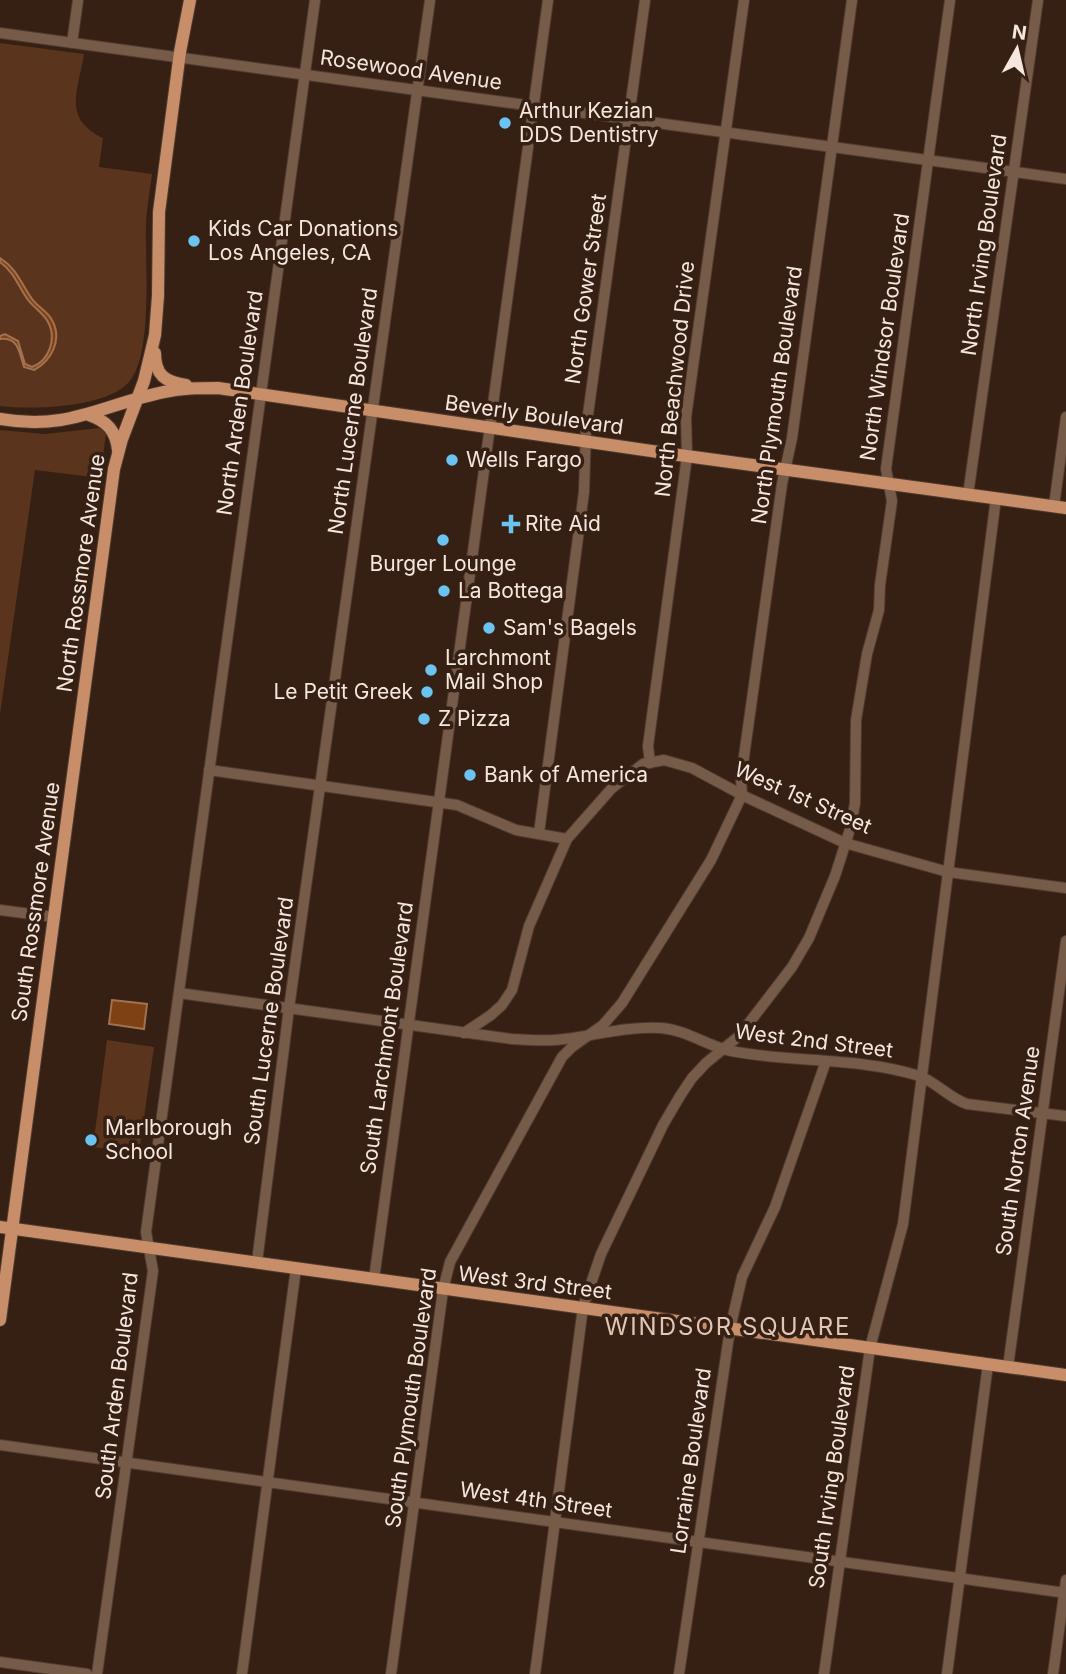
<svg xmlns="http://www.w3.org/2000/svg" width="1066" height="1674" viewBox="0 0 1066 1674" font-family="Inter,sans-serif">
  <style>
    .green { fill: #5a341c }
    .water { fill: #7e4113; stroke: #a27250; stroke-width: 2 }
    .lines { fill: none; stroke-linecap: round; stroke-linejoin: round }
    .minor-casing { stroke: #503c2f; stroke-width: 12 }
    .major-casing { stroke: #503c2f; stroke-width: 14 }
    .minor { stroke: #775b49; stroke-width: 10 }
    .major { stroke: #c88e6a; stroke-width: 12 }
    .poi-dot { fill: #6ac3f1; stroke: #352013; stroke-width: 2.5 }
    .labels { text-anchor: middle; stroke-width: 7; stroke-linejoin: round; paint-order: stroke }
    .street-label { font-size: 21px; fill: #f5e6de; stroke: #352013 }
    .poi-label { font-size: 21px; fill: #f5e6de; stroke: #352013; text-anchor: start }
    .quarter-label { font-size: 24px; letter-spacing: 2px; fill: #e2c5b4; stroke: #352013 }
  </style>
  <rect width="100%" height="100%" fill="#352013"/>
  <!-- green -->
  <g class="green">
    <path d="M 0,43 L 84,54 C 78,92 62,118 103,138 L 99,167 L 152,174 C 150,192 146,210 146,228 C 145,264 153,355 129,382 C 106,408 33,410 0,406 Z"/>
    <path d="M 100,428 L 106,434 L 100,478 L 35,470 L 0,714 L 0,430 L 45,434 Z"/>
    <path d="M 107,1040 L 154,1047 L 139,1153 L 93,1147 Z"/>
  </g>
  <!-- water -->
  <g class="water">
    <path d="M 0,258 C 16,268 20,281 30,296 C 35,306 47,310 52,320 C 63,340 51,361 34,370 L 24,367 C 19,352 19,337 0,339 L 0,336 L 5,334 L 18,341 L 25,364 L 32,367 C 49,361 57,339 48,322 C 43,312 32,307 26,297 C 18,285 13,271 0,262 Z"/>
    <path d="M 112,1000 L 147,1004 L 144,1029 L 109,1024 Z"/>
  </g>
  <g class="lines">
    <!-- minor casing -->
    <g class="minor-casing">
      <g id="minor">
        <path d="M 0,33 L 1066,179"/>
        <path d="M 72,43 L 78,0"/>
        <path d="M 968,495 L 1038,0"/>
        <path d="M 1054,506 L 1066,417"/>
        <path d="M 650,763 L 648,746 L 687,456 L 686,417 L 744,0"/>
        <path d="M 209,770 L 457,805 L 516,830 L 567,839"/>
        <path d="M 539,833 L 584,492 L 586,429 L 645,0"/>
        <path d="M 0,910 L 54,917"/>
        <path d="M 179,993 L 512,1039 C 526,1040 541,1041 555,1040 C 590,1037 624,1026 661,1028 C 687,1030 707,1046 731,1051 C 793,1063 856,1057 916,1075 C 935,1080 948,1098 967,1104 L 1066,1116"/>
        <path d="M 464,1033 L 491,1015 L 502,1005 L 512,990 L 529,926 L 567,839 L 612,788 L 643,764 L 664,760 L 692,768 L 746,797 L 845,843 L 948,872 L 1066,888"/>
        <path d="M 257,1262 L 289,1008 L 430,0"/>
        <path d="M 374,1279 L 548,0"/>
        <path d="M 1008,1367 L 1066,941"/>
        <path d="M 0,1445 L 1066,1593"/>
        <path d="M 0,1662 L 87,1674"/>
        <path d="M 97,1674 L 153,1271 L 146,1232 L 315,0"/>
        <path d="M 242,1674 L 296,1268"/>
        <path d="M 391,1674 L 443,1290 L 450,1262 L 562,1057 L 572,1047 L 603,1025 L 622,1003 L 711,860 L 742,795 L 741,778 L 782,484 L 792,438 L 852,0"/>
        <path d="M 535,1674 L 583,1307 L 601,1254 L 663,1125 L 680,1096 L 692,1078 L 706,1063 L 739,1036 L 792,967 L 809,938 L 835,876 L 851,826 L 855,803 L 856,720 L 867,654 L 879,610 L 880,585 L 892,501 L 886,469 L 950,0"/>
        <path d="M 679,1674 L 730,1329 L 742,1277 L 775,1207 L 826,1061"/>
        <path d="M 824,1674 L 870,1348 L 903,1224 L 996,498"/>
        <path d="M 947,1674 L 988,1364"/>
        <path d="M 1053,1674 L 1066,1580"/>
      </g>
    </g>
    <!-- major casing -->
    <g class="major-casing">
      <g id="major">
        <path d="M 155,353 C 155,375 165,382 186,385"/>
        <path d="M 89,415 C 107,421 116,431 118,450"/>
        <path d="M 0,419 C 69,431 101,405 164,392 C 182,388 199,388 218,388 L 679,455 L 1066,508"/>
        <path d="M 0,1227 L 1066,1375"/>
        <path d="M 0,1320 L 114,469 L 122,439 L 144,381 L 155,335 L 158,296 L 159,212 L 180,52 L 190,0"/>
      </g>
    </g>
    <!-- minor -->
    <use href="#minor" class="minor"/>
    <!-- major -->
    <use href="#major" class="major"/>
  </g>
  <!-- markers -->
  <g class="poi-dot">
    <circle cx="505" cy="123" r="7"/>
    <circle cx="194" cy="241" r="7"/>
    <circle cx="452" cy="460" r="7"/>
    <path d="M507.5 513.5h7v7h7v7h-7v7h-7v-7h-7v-7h7z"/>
    <circle cx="443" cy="540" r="7"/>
    <circle cx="444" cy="591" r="7"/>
    <circle cx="489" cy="628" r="7"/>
    <circle cx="431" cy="670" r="7"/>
    <circle cx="427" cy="692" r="7"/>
    <circle cx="424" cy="719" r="7"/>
    <circle cx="470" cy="775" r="7"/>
    <circle cx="91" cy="1140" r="7"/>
  </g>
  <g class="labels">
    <!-- street labels -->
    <g class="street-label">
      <text transform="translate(411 70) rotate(8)" y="7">Rosewood Avenue</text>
      <text transform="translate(984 245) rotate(-82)" y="7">North Irving Boulevard</text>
      <text transform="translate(586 289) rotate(-82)" y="7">North Gower Street</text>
      <text transform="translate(885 337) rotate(-82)" y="7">North Windsor Boulevard</text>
      <text transform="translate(675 379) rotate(-84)" y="7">North Beachwood Drive</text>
      <text transform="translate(777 395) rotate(-82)" y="7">North Plymouth Boulevard</text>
      <text transform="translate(240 403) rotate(-82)" y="7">North Arden Boulevard</text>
      <text transform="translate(353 411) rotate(-82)" y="7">North Lucerne Boulevard</text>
      <text transform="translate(534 415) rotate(8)" y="7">Beverly Boulevard</text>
      <text transform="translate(81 573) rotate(-82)" y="7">North Rossmore Avenue</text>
      <text transform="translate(803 798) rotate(24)" y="7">West 1st Street</text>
      <text transform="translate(36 902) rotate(-82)" y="7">South Rossmore Avenue</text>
      <text transform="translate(269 1021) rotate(-82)" y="7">South Lucerne Boulevard</text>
      <text transform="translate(387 1038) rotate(-82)" y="7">South Larchmont Boulevard</text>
      <text transform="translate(814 1041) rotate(7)" y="7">West 2nd Street</text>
      <text transform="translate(1018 1151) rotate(-82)" y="7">South Norton Avenue</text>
      <text transform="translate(535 1283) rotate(7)" y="7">West 3rd Street</text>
      <text transform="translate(117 1386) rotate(-83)" y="7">South Arden Boulevard</text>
      <text transform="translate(411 1398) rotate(-82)" y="7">South Plymouth Boulevard</text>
      <text transform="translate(691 1461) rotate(-82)" y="7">Lorraine Boulevard</text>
      <text transform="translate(832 1477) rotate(-82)" y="7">South Irving Boulevard</text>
      <text transform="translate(536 1500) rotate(8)" y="7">West 4th Street</text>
    </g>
    <!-- poi labels -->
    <g class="poi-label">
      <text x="519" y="118">Arthur Kezian<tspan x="519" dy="24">DDS Dentistry</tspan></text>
      <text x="208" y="236">Kids Car Donations<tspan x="208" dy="24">Los Angeles, CA</tspan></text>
      <text x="466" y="467">Wells Fargo</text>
      <text x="525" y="531">Rite Aid</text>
      <text x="443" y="571" text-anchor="middle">Burger Lounge</text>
      <text x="458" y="598">La Bottega</text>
      <text x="503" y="635">Sam's Bagels</text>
      <text x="445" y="665">Larchmont<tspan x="445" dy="24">Mail Shop</tspan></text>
      <text x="413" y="699" text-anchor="end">Le Petit Greek</text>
      <text x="438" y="726">Z Pizza</text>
      <text x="484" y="782">Bank of America</text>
      <text x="105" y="1135">Marlborough<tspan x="105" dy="24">School</tspan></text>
    </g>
    <!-- quarter labels -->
    <g class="quarter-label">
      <text x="728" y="1335">WINDSOR SQUARE</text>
    </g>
  </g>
  <!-- north arrow -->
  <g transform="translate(1017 49) rotate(8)" stroke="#352013" stroke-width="5" paint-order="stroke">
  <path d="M0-5L12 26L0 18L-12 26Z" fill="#f5e6de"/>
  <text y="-10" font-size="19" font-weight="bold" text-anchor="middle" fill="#f5e6de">N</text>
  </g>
</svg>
